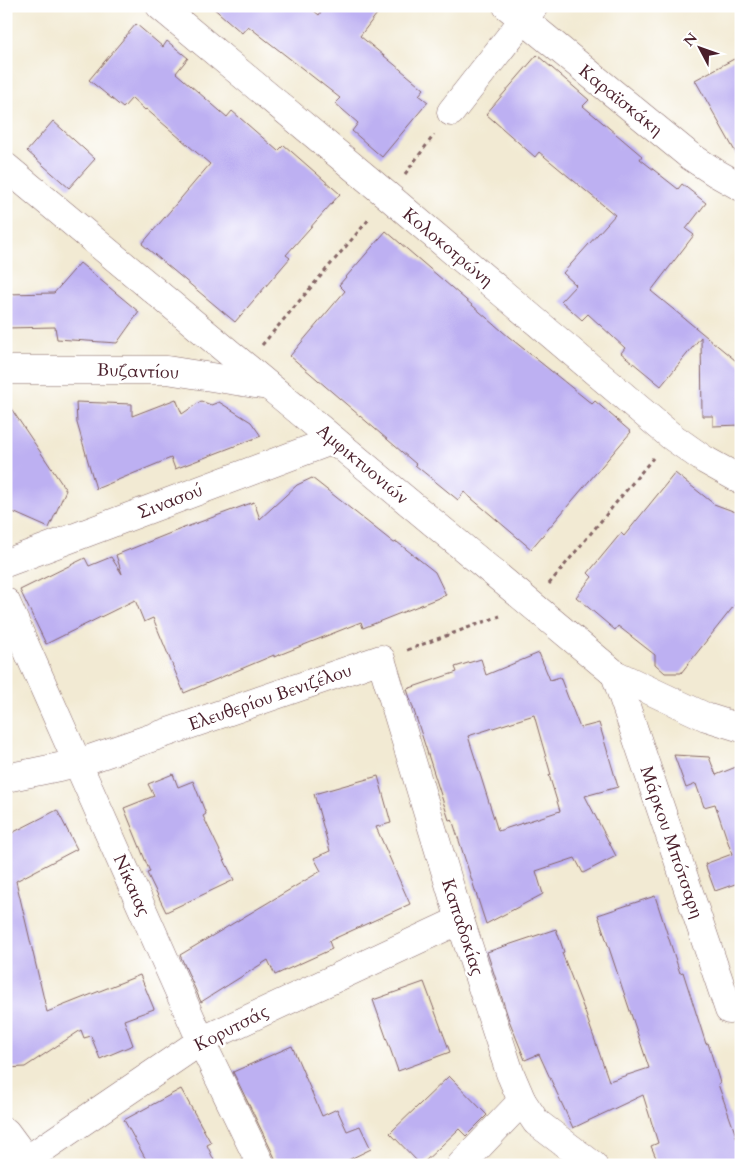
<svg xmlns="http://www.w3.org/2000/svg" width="747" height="1171" viewBox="0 0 747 1171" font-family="Cardo,serif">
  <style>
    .building { fill: #bdb0f2; fill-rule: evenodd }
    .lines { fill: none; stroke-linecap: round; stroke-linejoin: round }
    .street-casing { stroke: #856666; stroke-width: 29 }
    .path { stroke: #856666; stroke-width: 3; stroke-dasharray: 4 4; stroke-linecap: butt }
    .street { stroke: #fff; stroke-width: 28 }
    .labels { text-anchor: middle; stroke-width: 5; stroke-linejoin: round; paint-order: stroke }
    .street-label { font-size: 18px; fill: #4a1f2b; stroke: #fff }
  </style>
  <rect width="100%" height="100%" fill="#fff"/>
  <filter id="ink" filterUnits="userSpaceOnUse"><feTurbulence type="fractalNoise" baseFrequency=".02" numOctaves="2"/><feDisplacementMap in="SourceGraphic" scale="10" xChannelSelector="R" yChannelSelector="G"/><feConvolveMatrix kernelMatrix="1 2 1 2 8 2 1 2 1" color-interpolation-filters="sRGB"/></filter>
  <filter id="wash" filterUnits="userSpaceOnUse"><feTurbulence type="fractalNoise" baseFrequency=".0096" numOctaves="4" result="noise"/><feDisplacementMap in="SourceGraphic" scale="20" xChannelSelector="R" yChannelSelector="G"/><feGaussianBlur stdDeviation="1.12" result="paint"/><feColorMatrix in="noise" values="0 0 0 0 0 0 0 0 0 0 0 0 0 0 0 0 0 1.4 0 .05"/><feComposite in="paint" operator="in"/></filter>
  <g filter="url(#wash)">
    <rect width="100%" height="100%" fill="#f2ead3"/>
    <g id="blocks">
      <!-- building -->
      <g class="building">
        <path d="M 211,6 L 308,6 L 319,15 L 325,6 L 383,6 L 360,36 L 424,89 L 419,95 L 428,102 L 382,157 L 352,131 L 358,123 L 335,103 L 340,98 L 248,26 L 242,33 Z"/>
        <path d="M 136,24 L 163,47 L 167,41 L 188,58 L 176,73 L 227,117 L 232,111 L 278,151 L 284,145 L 340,194 L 286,255 L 290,258 L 235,322 L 142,244 L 210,164 L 146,109 L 145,110 L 132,98 L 123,108 L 89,80 Z"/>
        <path d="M 537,55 L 589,100 L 583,106 L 642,156 L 640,159 L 678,189 L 682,184 L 706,203 L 686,229 L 694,235 L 651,291 L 741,365 L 741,425 L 713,426 L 713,416 L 702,416 L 701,337 L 661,386 L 621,353 L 625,348 L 588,314 L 582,320 L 561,301 L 576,285 L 563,273 L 615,215 L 539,152 L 535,157 L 486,114 Z"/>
        <path d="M 734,59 L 741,72 L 741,162 L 695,80 Z"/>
        <path d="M 53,121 L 95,159 L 69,188 L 27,151 Z"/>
        <path d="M 386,231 L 509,337 L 592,404 L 595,401 L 631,432 L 531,549 L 464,492 L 458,500 L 415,465 L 416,464 L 290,356 L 345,291 L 339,285 Z"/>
        <path d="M 80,263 L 139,312 L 117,343 L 57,339 L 55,327 L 6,328 L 6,294 L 54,293 Z"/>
        <path d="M 176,399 L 182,414 L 201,401 L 211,405 L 219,402 L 251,422 L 261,436 L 175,469 L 171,458 L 96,489 L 77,423 L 76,402 L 132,404 L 132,416 Z"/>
        <path d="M 6,401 L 66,490 L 49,528 L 6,509 Z"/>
        <path d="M 675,473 L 714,504 L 741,514 L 741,597 L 681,673 L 665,673 L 655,664 L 655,655 L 618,626 L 615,630 L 576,597 L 592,577 L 588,573 L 621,533 L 624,536 Z"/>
        <path d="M 312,478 L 394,543 L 397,542 L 435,572 L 446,595 L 363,628 L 361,622 L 274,657 L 274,655 L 184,693 L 153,618 L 144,622 L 135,600 L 46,644 L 20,590 L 85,558 L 89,566 L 111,557 L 122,574 L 116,555 L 173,532 L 254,502 L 260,519 L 297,485 Z"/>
        <path d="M 539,653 L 550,680 L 560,677 L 580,728 L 599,723 L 618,787 L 585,796 L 616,856 L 583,873 L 575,858 L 536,871 L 543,894 L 486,924 L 452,819 L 449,820 L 407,689 L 457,672 L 455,667 L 481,659 L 486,675 ZM 534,715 L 551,775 L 549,775 L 560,811 L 498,831 L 468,736 Z"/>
        <path d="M 674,755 L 709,757 L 716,775 L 741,765 L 741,882 L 715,891 L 705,864 L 732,854 L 715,804 L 704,807 L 696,784 L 686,788 Z"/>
        <path d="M 173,774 L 178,787 L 193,781 L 206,814 L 203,816 L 234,880 L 166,912 L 147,873 L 150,872 L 124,808 L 154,796 L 148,784 Z"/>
        <path d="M 378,776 L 391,823 L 376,827 L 410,904 L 329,941 L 332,949 L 275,975 L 268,960 L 201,1002 L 180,955 L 321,871 L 314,858 L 330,851 L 314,794 Z"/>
        <path d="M 57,810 L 77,849 L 16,881 L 47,1012 L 140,975 L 154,1009 L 124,1020 L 133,1045 L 100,1059 L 91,1036 L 84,1038 L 81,1030 L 25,1067 L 6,1068 L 6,836 Z"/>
        <path d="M 655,896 L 680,973 L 683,972 L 706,1044 L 708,1043 L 720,1083 L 718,1084 L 741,1150 L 741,1165 L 659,1165 L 651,1146 L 658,1143 L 643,1095 L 573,1128 L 539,1054 L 525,1060 L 509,1020 L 487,952 L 556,929 L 564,952 L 562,953 L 585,1012 L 609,1081 L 649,1068 L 598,915 Z"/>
        <path d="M 424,982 L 450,1052 L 398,1071 L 373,1000 Z"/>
        <path d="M 292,1046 L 322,1116 L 337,1109 L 347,1131 L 360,1126 L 371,1149 L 338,1165 L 276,1165 L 275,1158 L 233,1072 Z"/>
        <path d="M 449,1076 L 487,1115 L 466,1136 L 459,1129 L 421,1165 L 390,1133 Z"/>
        <path d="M 181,1089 L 211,1143 L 207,1145 L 216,1165 L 149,1165 L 124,1120 Z"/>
      </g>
    </g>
  </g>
  <g filter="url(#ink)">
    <use href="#blocks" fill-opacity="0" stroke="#856666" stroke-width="1"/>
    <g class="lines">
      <!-- street casing -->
      <g class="street-casing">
        <g id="street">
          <path d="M 160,6 L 388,196 L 671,436 L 705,460 L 741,480"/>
          <path d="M 507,6 L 690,156 L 716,173 L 741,187"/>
          <path d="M 451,112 L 534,6"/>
          <path d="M 6,167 L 615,674 L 706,717 L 741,728"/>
          <path d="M 6,370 L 167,370 L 268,386"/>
          <path d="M 6,563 L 334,440"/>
          <path d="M 6,602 L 201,1041 L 261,1165"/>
          <path d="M 615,674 L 729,1010 L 741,1008"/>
          <path d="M 6,778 L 78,763 L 381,659 L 460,920 L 510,1073 L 522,1101 L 536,1122 L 593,1165"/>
          <path d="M 6,1132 L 26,1159"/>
          <path d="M 19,1165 L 201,1041 L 460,920"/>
          <path d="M 461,1165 L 522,1101"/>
        </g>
      </g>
      <!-- path -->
      <g class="path">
        <path d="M 405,174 L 434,135"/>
        <path d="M 262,345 L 370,218"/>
        <path d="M 549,584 L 653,458"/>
        <path d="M 407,650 L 500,616"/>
        <path d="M 738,1037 L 741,1046"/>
      </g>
      <!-- street -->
      <use href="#street" class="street"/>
    </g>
  </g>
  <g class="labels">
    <!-- street labels -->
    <g class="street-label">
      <text transform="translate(621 100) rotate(39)" y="6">Καραϊσκάκη</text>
      <text transform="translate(448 247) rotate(40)" y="6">Κολοκοτρώνη</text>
      <text transform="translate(138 371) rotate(2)" y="6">Βυζαντίου</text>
      <text transform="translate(363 464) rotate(40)" y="6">Αμφικτυονιών</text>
      <text transform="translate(170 501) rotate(-21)" y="6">Σινασού</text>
      <text transform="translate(270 697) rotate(-19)" y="6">Ελευθερίου Βενιζέλου</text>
      <text transform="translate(672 842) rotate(71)" y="6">Μάρκου Μπότσαρη</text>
      <text transform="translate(132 885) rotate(66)" y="6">Νίκαιας</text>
      <text transform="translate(463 927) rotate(72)" y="6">Καπαδοκίας</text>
      <text transform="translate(231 1028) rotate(-27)" y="6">Κορυτσάς</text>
    </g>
  </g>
  <!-- margin -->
  <rect width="747" height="1171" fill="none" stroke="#fff" stroke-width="25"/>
  <!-- north arrow -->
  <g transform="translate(700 48) rotate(311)" stroke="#ffffff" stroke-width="4" paint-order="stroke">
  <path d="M0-4L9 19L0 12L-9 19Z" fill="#4a1f2b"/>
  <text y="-8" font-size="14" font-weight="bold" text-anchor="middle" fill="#4a1f2b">N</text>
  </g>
</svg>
